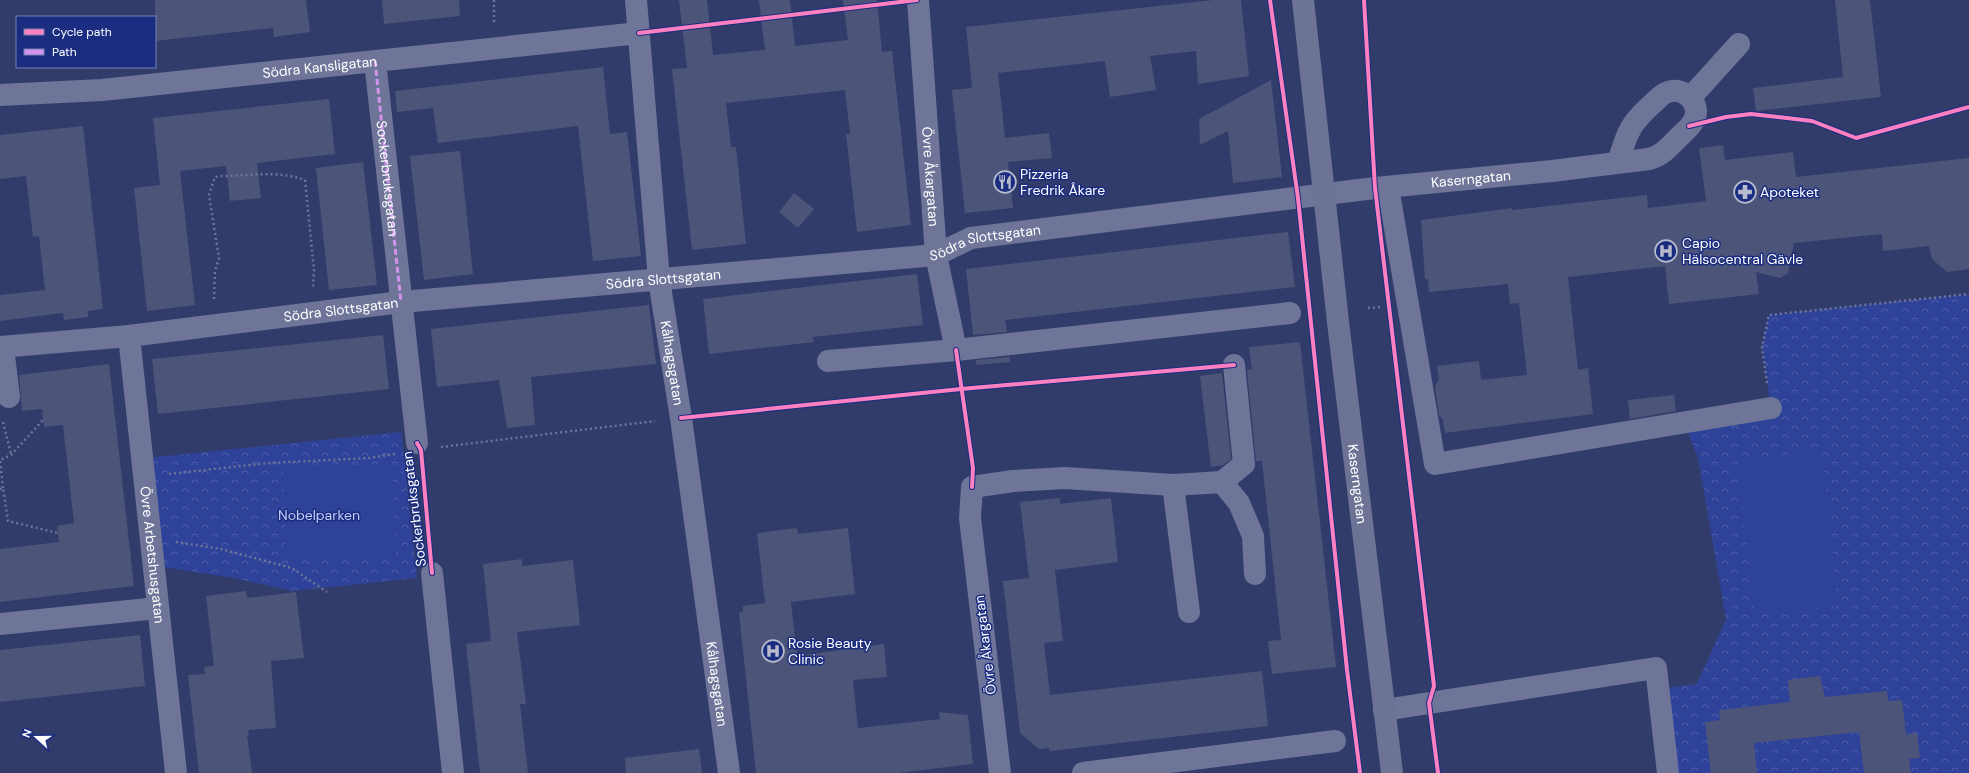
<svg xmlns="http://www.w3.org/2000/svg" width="1969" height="773" viewBox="0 0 1969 773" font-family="'DM Sans',sans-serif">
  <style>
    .park { fill: url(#park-crowns) }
    .pitch { fill: #2f4299 }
    .building { fill: #4c5479 }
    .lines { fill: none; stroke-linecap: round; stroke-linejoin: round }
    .path { stroke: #6e7598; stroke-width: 2.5; stroke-dasharray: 2 3; stroke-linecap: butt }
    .minor { stroke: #6e7598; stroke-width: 22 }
    .major { stroke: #6c7395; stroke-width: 22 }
    .quiet { stroke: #d193ec; stroke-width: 3; stroke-dasharray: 6 3; stroke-linecap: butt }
    .cycleway-casing { stroke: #1b2d81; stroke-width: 6 }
    .cycleway { stroke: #ff80c0; stroke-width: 4 }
    .labels { text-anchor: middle; stroke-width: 3; stroke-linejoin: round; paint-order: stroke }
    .street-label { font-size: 14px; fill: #fff; stroke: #1b2d81 }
    .poi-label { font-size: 14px; fill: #fff; stroke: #1b2d81; text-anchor: start }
    .park-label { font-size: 14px; fill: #c3cdf8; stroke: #1b2d81 }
  </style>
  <defs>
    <pattern id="park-crowns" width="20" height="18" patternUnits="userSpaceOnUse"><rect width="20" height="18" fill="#2f4299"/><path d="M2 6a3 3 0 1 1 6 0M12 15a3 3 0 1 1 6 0" fill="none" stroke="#4e5ea8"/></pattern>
  </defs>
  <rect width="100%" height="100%" fill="#323c6a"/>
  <!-- park -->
  <g class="park">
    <path d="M 1969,294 L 1969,773 L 1670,773 L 1658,689 L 1697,684 L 1726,619 L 1698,458 L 1684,422 L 1771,408 L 1762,347 L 1769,315 Z"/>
    <path d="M 401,432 L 417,578 L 292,591 L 234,578 L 163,567 L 147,458 Z"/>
  </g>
  <!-- pitch -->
  <g class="pitch">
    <path d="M 1822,451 L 1838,606 L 1754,615 L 1738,460 Z"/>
    <path d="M 392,466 L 396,555 L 287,561 L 283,471 Z"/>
  </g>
  <!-- building -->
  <g class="building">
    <path d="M 155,0 L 306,0 L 310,32 L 274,37 L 273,28 L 155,41 Z"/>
    <path d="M 382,0 L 459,0 L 460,16 L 384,24 Z"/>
    <path d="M 679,0 L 707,0 L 713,55 L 765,50 L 759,0 L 790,0 L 795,46 L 848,40 L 843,0 L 877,0 L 882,52 L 892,51 L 911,225 L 857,232 L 846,134 L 850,134 L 845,90 L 726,103 L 731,147 L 736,147 L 746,244 L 692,250 L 672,69 L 687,68 Z"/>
    <path d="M 1213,0 L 1241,0 L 1249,76 L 1198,84 L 1196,51 L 1150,56 L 1156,90 L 1110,97 L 1105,61 L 998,73 L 1005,138 L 1049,133 L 1052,158 L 1008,162 L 1013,208 L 965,213 L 952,90 L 972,88 L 966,27 Z"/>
    <path d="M 1835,0 L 1870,0 L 1881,97 L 1756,111 L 1753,88 L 1843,77 Z"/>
    <path d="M 603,67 L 610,134 L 627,132 L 641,256 L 593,261 L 578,126 L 438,143 L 433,108 L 397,112 L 395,91 Z"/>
    <path d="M 1271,80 L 1282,177 L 1233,183 L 1228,131 L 1200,145 L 1199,119 Z"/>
    <path d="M 329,99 L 335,154 L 257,163 L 261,198 L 230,201 L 226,166 L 180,171 L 195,305 L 147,311 L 134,188 L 160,185 L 153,118 Z"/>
    <path d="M 83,126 L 103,309 L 88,311 L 88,317 L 64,320 L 63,313 L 0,321 L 0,295 L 45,290 L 39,236 L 33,237 L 26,176 L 0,179 L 0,135 Z"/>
    <path d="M 1723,145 L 1725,160 L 1793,152 L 1796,177 L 1969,158 L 1969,269 L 1947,272 L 1932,259 L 1929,246 L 1883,251 L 1882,234 L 1794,243 L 1788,273 L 1780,278 L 1756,272 L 1759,294 L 1669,304 L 1665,266 L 1568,277 L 1578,370 L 1588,368 L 1593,414 L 1445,433 L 1443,420 L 1439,415 L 1435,387 L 1439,379 L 1437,366 L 1479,361 L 1481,380 L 1527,375 L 1519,303 L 1510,304 L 1508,284 L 1429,292 L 1428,279 L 1425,279 L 1421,220 L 1512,208 L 1512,210 L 1647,195 L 1648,208 L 1706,201 L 1699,148 Z"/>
    <path d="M 460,151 L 473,274 L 424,280 L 410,156 Z"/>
    <path d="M 363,162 L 377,285 L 329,290 L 316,168 Z"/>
    <path d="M 794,193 L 814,209 L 798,228 L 779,212 Z"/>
    <path d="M 1288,232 L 1295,287 L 1005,320 L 1007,332 L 973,335 L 966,269 Z"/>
    <path d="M 917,274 L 923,325 L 813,337 L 814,342 L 709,354 L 703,299 Z"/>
    <path d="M 649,305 L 656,364 L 531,377 L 535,425 L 507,428 L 499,380 L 437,387 L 431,329 Z"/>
    <path d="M 383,335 L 389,389 L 158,414 L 152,359 Z"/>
    <path d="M 1300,342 L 1336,667 L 1272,674 L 1268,641 L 1281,640 L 1262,461 L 1256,461 L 1247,370 L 1252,369 L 1249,347 Z"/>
    <path d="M 1010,357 L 1010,362 L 976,365 L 976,360 Z"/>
    <path d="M 109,364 L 134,586 L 0,602 L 0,549 L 59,542 L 57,526 L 74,523 L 63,425 L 44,427 L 42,409 L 22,411 L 19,375 Z"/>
    <path d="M 1222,373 L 1231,459 L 1223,465 L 1211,467 L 1200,376 Z"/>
    <path d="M 1674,395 L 1676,411 L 1630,419 L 1628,400 Z"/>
    <path d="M 1060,498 L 1060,504 L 1111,498 L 1118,562 L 1055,570 L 1063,641 L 1044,643 L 1050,695 L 1262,671 L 1268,726 L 1050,751 L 1049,748 L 1039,749 L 1020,733 L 1003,581 L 1029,578 L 1020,502 Z"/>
    <path d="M 797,528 L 798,534 L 848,528 L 855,594 L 791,602 L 797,656 L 884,644 L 887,677 L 853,680 L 858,728 L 940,719 L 939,712 L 968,715 L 973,764 L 897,773 L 756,773 L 739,613 L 743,612 L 743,606 L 765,603 L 757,533 Z"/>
    <path d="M 522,559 L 522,566 L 573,560 L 580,625 L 517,632 L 526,704 L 520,704 L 528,773 L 480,773 L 466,644 L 491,641 L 483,564 Z"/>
    <path d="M 246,591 L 247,598 L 296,592 L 304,658 L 271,661 L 276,728 L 248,730 L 249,735 L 247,735 L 252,773 L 199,773 L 188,675 L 205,674 L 204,667 L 214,666 L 206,596 Z"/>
    <path d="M 140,635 L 145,686 L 0,702 L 0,650 Z"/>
    <path d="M 1820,676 L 1825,697 L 1887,691 L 1888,701 L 1902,700 L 1906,734 L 1917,733 L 1920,758 L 1909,759 L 1911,773 L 1864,773 L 1859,732 L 1754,743 L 1757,773 L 1711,773 L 1705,722 L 1720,720 L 1719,710 L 1790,702 L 1788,680 Z"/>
    <path d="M 699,749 L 702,773 L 626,773 L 625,758 Z"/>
  </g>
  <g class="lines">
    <!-- path -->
    <g class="path">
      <path d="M 494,0 L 494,24"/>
      <path d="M 214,299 L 215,271 L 219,258 L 209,195 L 215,177 L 222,176 C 250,176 278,170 305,180 L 314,270 L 313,287"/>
      <path d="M 1368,308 L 1383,307"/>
      <path d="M 1767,383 L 1762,347 L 1769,315 L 1969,294"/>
      <path d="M 3,422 L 11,454"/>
      <path d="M 441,447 L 655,421"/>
      <path d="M 169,474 L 268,463 L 369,458 L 395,454"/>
      <path d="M 3,488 L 0,460 L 11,455 L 43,420"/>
      <path d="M 0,489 L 3,488 L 8,521 L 58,533"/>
      <path d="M 176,542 L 221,549 L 292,568 L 327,592"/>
    </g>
    <!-- minor -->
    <g class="minor">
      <path id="s1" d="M 636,0 L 659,280 L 681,418 L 729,773"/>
      <path id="s2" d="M 918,0 L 936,255 L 956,350"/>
      <path d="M 375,61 L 417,443"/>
      <path id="s3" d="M 0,95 L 102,90 L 639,33"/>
      <path d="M 1691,97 L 1739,44"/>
      <path d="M 1388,187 L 1435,464 L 1771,408"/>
      <path id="s4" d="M 129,336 L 176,773"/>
      <path id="s5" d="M 0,347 L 129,336 L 401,302 L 936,255 L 971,238 L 1375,188 L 1552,171 L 1649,159 C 1662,156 1669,147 1678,138 C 1683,133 1691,127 1694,120 C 1702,104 1684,86 1668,92 C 1661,94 1656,101 1651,105 C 1644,112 1636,119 1631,128 C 1625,138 1622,151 1618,162"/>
      <path d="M 3,347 L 9,397"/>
      <path d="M 828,361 L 956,350 L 1290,313"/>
      <path d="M 1222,482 L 1244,464 L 1234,365"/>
      <path d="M 1173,485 L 1189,612"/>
      <path d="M 432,573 L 453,773"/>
      <path d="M 0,624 L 158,608"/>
      <path d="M 1384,710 L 1656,668 L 1668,773"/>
      <path d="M 1000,773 L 970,518 L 972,487 L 1013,481 L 1065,478 L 1173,485 L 1222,482 L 1239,503 L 1253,536 L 1255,574"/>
      <path d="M 1083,773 L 1335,741"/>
    </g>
    <!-- major -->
    <path class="major" id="s6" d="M 1303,0 L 1338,322 L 1392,773"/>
    <!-- quiet -->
    <path class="quiet" id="s7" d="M 375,61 L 401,302"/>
    <!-- cycleway casing -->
    <g class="cycleway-casing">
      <g id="cycleway">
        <path d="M 1270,0 L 1298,198 L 1347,670 L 1360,773"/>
        <path d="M 1364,0 L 1375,188 L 1434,686 L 1429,703 L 1438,773"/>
        <path d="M 639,33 L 917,0"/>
        <path d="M 1689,126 L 1726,117 L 1751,114 L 1812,121 L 1856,138 L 1969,107"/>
        <path d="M 956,350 L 973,468 L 972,487"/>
        <path d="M 681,418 L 961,389 L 1234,365"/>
        <path d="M 417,443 L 421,450 L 432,573"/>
      </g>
    </g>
    <!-- cycleway -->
    <use href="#cycleway" class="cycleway"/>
  </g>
  <!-- icons -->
  <defs>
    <g id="restaurant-ring" transform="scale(1.15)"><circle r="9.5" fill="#1b2d81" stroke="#b7bbcb" stroke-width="1.5"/><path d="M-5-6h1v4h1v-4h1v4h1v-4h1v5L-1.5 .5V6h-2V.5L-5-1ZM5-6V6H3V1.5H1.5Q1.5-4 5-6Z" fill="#b7bbcb"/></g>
    <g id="pharmacy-ring" transform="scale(1.15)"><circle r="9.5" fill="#1b2d81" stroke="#b7bbcb" stroke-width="1.5"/><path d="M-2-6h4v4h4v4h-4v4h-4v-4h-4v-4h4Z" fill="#b7bbcb"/></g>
    <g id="hospital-ring" transform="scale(1.15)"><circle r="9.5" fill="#1b2d81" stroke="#b7bbcb" stroke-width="1.5"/><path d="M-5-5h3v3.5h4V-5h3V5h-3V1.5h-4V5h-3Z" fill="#b7bbcb"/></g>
  </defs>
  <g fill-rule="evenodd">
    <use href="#restaurant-ring" x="1005" y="182"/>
    <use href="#pharmacy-ring" x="1745" y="192"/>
    <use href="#hospital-ring" x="1666" y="251"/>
    <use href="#hospital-ring" x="773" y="651"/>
  </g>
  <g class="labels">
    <!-- street labels -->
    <g class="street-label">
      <text dy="5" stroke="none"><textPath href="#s3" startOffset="321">Södra Kansligatan</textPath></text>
      <text dy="5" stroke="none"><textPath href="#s2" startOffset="177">Övre Åkargatan</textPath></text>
      <text dy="5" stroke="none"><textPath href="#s7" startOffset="118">Sockerbruksgatan</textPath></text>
      <text dy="5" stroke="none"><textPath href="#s5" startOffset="1483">Kaserngatan</textPath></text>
      <text dy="5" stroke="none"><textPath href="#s5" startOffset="992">Södra Slottsgatan</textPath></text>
      <text dy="5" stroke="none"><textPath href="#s5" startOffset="667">Södra Slottsgatan</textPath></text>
      <text dy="5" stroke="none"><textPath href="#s5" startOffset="343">Södra Slottsgatan</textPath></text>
      <text dy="5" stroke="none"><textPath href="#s1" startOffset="365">Kålhagsgatan</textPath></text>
      <text dy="5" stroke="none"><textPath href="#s6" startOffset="487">Kaserngatan</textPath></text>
      <text transform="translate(414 509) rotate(-97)" y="5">Sockerbruksgatan</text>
      <text dy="5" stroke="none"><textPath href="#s4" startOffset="220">Övre Arbetshusgatan</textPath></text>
      <text transform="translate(985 645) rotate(-97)" y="5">Övre Åkargatan</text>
      <text dy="5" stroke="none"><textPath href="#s1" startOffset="689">Kålhagsgatan</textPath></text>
    </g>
    <!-- poi labels -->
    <g class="poi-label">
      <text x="1020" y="179">Pizzeria<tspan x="1020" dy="16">Fredrik Åkare</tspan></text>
      <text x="1760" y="197">Apoteket</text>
      <text x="1682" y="248">Capio<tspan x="1682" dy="16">Hälsocentral Gävle</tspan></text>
      <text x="788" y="648">Rosie Beauty<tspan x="788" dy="16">Clinic</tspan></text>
    </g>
    <!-- park labels -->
    <g class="park-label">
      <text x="319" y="520">Nobelparken</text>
    </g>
  </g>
  <!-- legend -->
  <rect x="16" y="16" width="140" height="52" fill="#1b2d81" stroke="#7681b3"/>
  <rect x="24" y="29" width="20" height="6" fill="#ff80c0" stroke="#7681b3"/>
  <text x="52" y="36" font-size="12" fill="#ffffff">Cycle path</text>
  <rect x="24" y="49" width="20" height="6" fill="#d193ec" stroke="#7681b3"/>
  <text x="52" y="56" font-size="12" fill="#ffffff">Path</text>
  <!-- north arrow -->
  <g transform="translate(36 737) rotate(291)" stroke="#1b2d81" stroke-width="3" paint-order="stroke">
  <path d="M0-3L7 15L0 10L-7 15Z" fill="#ffffff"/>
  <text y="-6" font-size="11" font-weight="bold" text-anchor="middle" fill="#ffffff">N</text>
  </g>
</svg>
